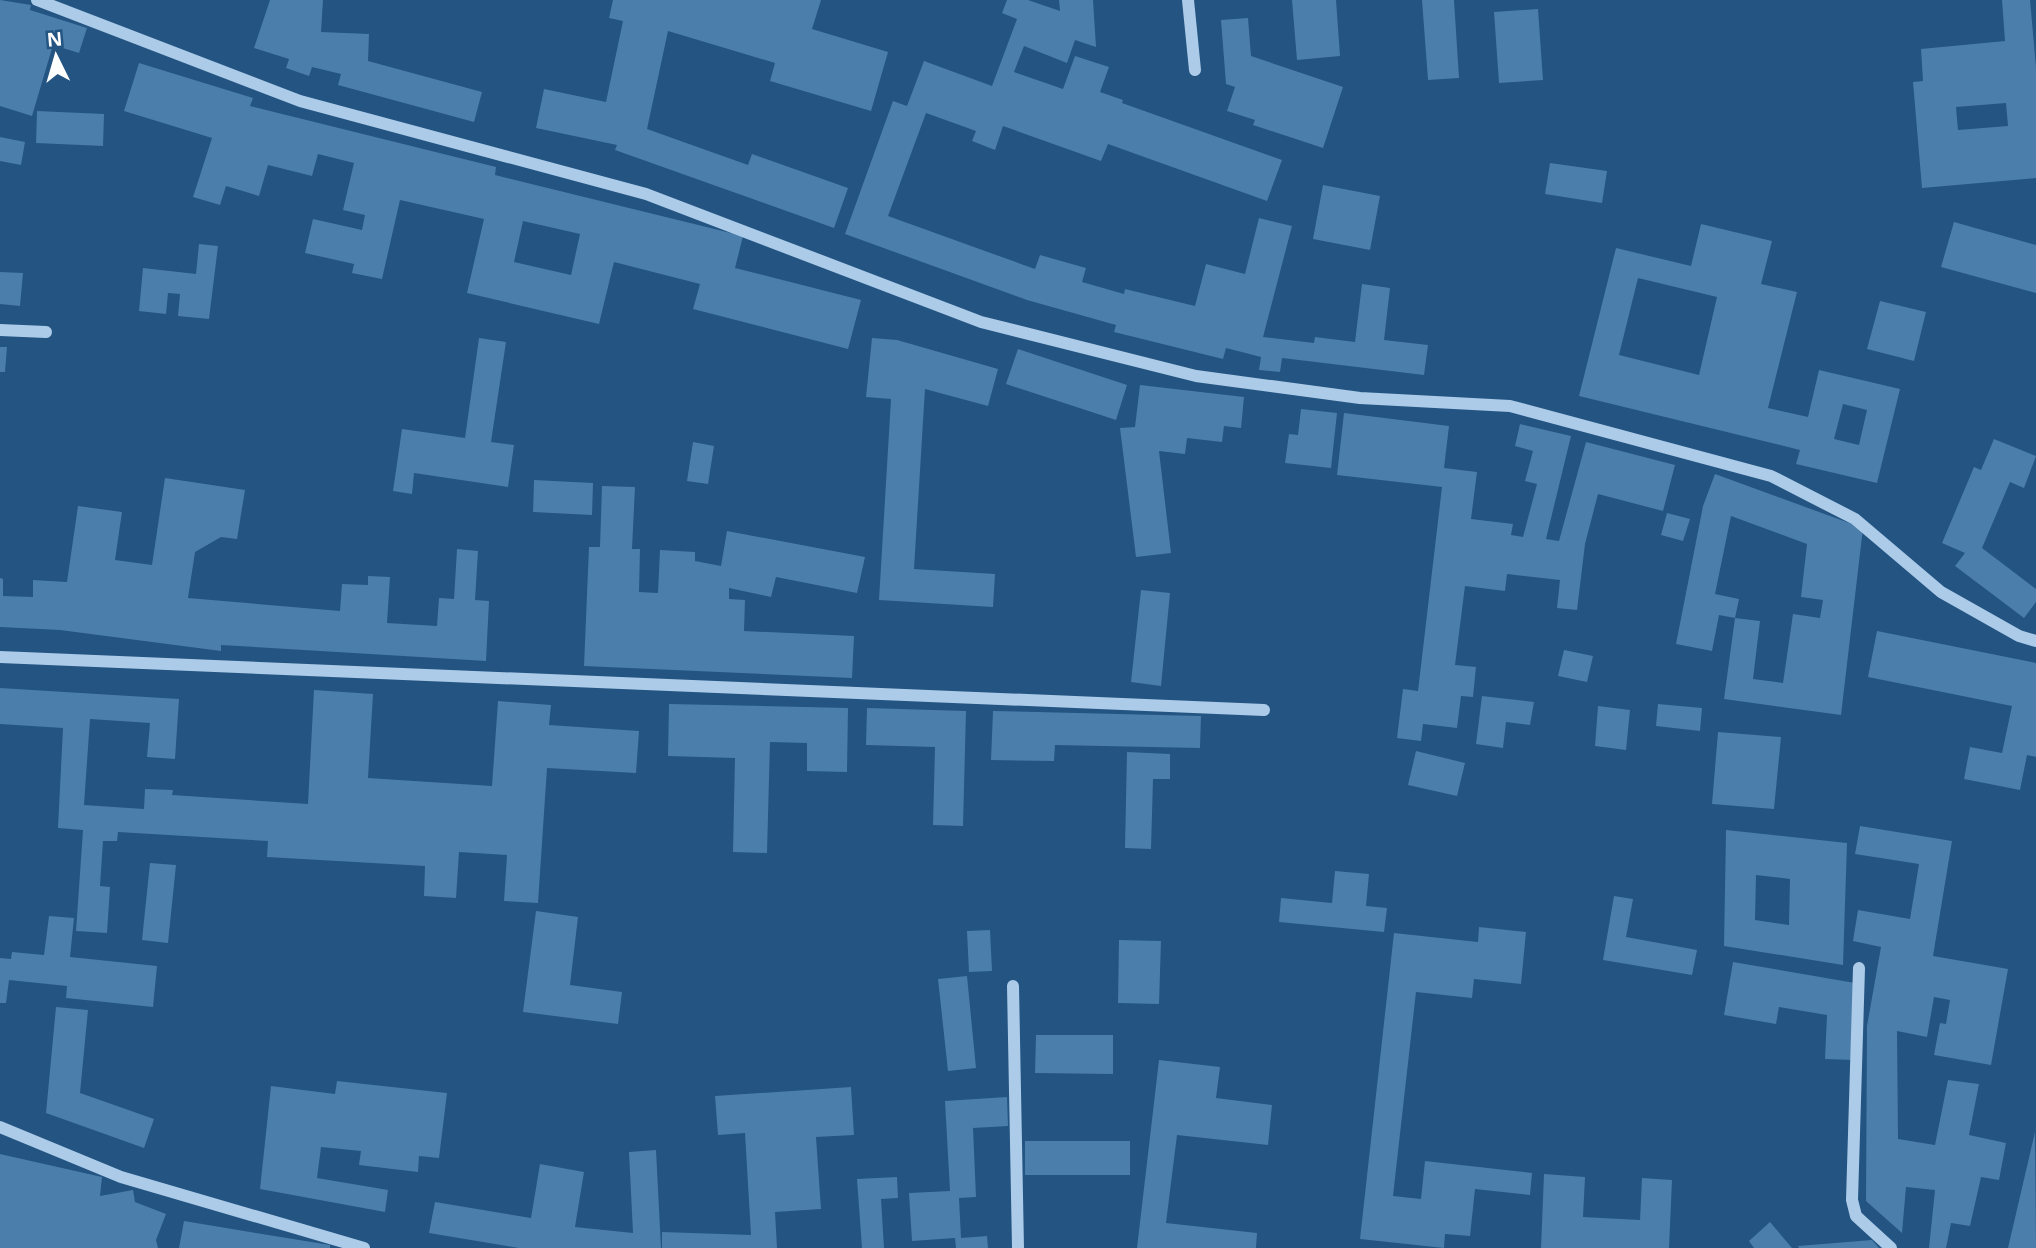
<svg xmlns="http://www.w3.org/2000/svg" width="2036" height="1248" viewBox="0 0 2036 1248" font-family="'Noto Sans',sans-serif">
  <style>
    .building { fill: #4b7eab; fill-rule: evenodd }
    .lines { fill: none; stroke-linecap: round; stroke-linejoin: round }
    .minor { stroke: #abcbe8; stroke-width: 12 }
  </style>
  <rect width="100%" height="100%" fill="#235482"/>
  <!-- building -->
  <g class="building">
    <path d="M 0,0 L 31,5 L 30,10 L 87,28 L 79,53 L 53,45 L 32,116 L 0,106 Z"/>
    <path d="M 270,0 L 323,0 L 321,32 L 369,34 L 368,61 L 482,92 L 474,122 L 338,85 L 341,74 L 312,67 L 309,76 L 286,68 L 289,59 L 254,48 Z"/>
    <path d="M 613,0 L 821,0 L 812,29 L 888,52 L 871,111 L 770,81 L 775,63 L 668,31 L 647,129 L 748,165 L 752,154 L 848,188 L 834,228 L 615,150 L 617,145 L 536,128 L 544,89 L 606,102 L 623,21 L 609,18 Z"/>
    <path d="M 1007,0 L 1028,0 L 1060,11 L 1059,0 L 1093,0 L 1096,47 L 1075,40 L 1067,63 L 1024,46 L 1014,72 L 1063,89 L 1075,56 L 1109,67 L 1100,92 L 1123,100 L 1122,103 L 1282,160 L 1267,201 L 1108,144 L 1101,161 L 1003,126 L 995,150 L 972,141 L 976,131 L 926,113 L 888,216 L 1035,269 L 1040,255 L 1086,268 L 1082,282 L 1124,294 L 1125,289 L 1195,306 L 1206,264 L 1245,274 L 1259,218 L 1292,226 L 1263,337 L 1314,343 L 1315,337 L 1355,342 L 1362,284 L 1390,288 L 1384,340 L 1428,345 L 1424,375 L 1282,358 L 1280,372 L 1259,370 L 1261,357 L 1226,348 L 1223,359 L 1114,332 L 1116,325 L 1027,300 L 845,234 L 893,101 L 907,106 L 924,61 L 992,86 L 1017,19 L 1002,13 Z"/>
    <path d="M 1292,0 L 1336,0 L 1340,56 L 1297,60 Z"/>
    <path d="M 1422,0 L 1454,0 L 1459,78 L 1428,80 Z"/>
    <path d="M 2002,0 L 2030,0 L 2036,67 L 2036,178 L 1922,188 L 1913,82 L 1923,81 L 1921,49 L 2005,41 ZM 2006,103 L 2008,126 L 1958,130 L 1956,107 Z"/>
    <path d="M 1538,9 L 1543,80 L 1499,83 L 1494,12 Z"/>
    <path d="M 1248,18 L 1251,56 L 1343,87 L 1323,148 L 1253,125 L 1255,120 L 1227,111 L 1235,87 L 1226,84 L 1221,20 Z"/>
    <path d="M 139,63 L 253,98 L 250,106 L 496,167 L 495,175 L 743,236 L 735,268 L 861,300 L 848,349 L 693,309 L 700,284 L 614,262 L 599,324 L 467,293 L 484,219 L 400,200 L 382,279 L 352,273 L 354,264 L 305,253 L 313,219 L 362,230 L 365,215 L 343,210 L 354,163 L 318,154 L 312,176 L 268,165 L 259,196 L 226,186 L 220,205 L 193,197 L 212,138 L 124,111 ZM 523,221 L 580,234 L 571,275 L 514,262 Z"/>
    <path d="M 37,111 L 104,114 L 103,146 L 36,143 Z"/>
    <path d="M 0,137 L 25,142 L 21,165 L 0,161 Z"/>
    <path d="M 1550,163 L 1607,171 L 1602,203 L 1545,194 Z"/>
    <path d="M 1323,185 L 1380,196 L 1370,250 L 1313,239 Z"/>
    <path d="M 1954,222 L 2036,245 L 2036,293 L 1941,267 Z"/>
    <path d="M 1701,224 L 1772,241 L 1761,284 L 1797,292 L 1768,408 L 1808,417 L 1819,370 L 1900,389 L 1877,483 L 1796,464 L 1800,450 L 1579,396 L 1616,248 L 1691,266 ZM 1638,278 L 1717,297 L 1699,375 L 1619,355 ZM 1843,404 L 1867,410 L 1859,445 L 1834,439 Z"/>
    <path d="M 199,244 L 218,246 L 209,319 L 178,316 L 180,294 L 168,293 L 166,314 L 139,311 L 143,268 L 196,274 Z"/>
    <path d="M 0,272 L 23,273 L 20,306 L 0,304 Z"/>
    <path d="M 1880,301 L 1926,312 L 1914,361 L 1867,349 Z"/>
    <path d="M 479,338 L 506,342 L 491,442 L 514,445 L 508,487 L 414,473 L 412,494 L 393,491 L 402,429 L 465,438 Z"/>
    <path d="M 872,338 L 897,340 L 998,369 L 988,406 L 925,389 L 914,569 L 995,574 L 993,607 L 879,600 L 891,399 L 866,397 Z"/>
    <path d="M 0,347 L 7,347 L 5,372 L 0,372 Z"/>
    <path d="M 1018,349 L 1127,385 L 1116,420 L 1006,384 Z"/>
    <path d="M 1140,385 L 1244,397 L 1241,428 L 1224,426 L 1222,442 L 1187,438 L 1185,454 L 1159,451 L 1171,553 L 1136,557 L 1120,428 L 1135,427 Z"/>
    <path d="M 1301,409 L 1337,413 L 1331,468 L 1285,463 L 1289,434 L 1298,435 Z"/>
    <path d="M 1344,413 L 1449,426 L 1444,468 L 1477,472 L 1471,519 L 1513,524 L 1511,535 L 1523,537 L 1537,484 L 1525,481 L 1533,451 L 1515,446 L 1520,424 L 1571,436 L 1546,539 L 1559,541 L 1586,442 L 1675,465 L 1663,511 L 1598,494 L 1585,544 L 1577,610 L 1557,608 L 1560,580 L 1507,574 L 1505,591 L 1465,586 L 1455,665 L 1476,667 L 1473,697 L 1461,696 L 1457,728 L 1423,724 L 1421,741 L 1397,738 L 1403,689 L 1418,691 L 1442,487 L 1337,475 Z"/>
    <path d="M 1994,439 L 2036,456 L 2024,488 L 2010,482 L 1982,548 L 2036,589 L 2036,602 L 2024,618 L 1955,566 L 1965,553 L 1942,543 L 1974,467 L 1981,470 Z"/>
    <path d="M 693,442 L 714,446 L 708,484 L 687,481 Z"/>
    <path d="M 1715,474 L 1863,528 L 1841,715 L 1724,699 L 1735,618 L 1760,621 L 1753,679 L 1783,683 L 1793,614 L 1820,618 L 1823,600 L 1801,597 L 1807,544 L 1731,516 L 1715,594 L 1739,599 L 1735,618 L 1719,615 L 1712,651 L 1676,644 L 1703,506 Z"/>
    <path d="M 165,478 L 245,490 L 237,539 L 221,537 L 195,552 L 188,598 L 340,611 L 342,584 L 368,585 L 368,576 L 390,577 L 387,623 L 437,626 L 439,598 L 454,599 L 457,549 L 478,551 L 475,600 L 489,601 L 486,661 L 221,645 L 221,651 L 60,630 L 0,627 L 0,578 L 3,579 L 3,596 L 33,597 L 33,580 L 67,582 L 78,506 L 122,512 L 115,560 L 152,565 Z"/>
    <path d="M 534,480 L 593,483 L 592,515 L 533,512 Z"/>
    <path d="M 602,486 L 635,487 L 632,549 L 640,549 L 639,592 L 658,593 L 660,550 L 695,552 L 695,561 L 721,566 L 727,531 L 865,557 L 857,593 L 776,577 L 771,597 L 729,588 L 729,599 L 745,600 L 744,631 L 854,636 L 852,678 L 584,666 L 589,547 L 600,547 Z"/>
    <path d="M 1667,513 L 1690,519 L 1683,541 L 1661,535 Z"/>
    <path d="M 1141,590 L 1170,593 L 1161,686 L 1131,682 Z"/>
    <path d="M 1877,631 L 2036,663 L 2036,757 L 2027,755 L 2020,790 L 1964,779 L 1970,747 L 2002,753 L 2012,706 L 1868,677 Z"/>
    <path d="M 1564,650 L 1593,656 L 1587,682 L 1558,676 Z"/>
    <path d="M 0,688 L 179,699 L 175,759 L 147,757 L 150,723 L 90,719 L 84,805 L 144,809 L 145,789 L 173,790 L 172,795 L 308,804 L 314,690 L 373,694 L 368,778 L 492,786 L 498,701 L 551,705 L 549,725 L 639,731 L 636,773 L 547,768 L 538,903 L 504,901 L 507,855 L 459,852 L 456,898 L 424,896 L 425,866 L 267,857 L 268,841 L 118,832 L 117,841 L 103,841 L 100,886 L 110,887 L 107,933 L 76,931 L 83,830 L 58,828 L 63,728 L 0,724 Z"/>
    <path d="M 1482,696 L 1534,702 L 1530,725 L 1506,722 L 1503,748 L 1476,744 Z"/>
    <path d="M 669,704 L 848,708 L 847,772 L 807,771 L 807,743 L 770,742 L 767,853 L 733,852 L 735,758 L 668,756 Z"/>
    <path d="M 1658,704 L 1702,708 L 1700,731 L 1656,726 Z"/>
    <path d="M 1598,706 L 1630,710 L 1626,750 L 1595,746 Z"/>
    <path d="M 867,708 L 966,711 L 963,826 L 933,825 L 935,747 L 866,745 Z"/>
    <path d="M 993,711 L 1201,716 L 1200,748 L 1055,745 L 1054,761 L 991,760 Z"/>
    <path d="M 1718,732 L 1781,737 L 1774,809 L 1712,804 Z"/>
    <path d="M 1416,751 L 1465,763 L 1457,796 L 1408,785 Z"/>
    <path d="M 1127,752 L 1170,754 L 1170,779 L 1153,779 L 1151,849 L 1125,848 Z"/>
    <path d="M 1860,826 L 1952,841 L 1933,956 L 2008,969 L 1991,1065 L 1934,1055 L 1940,1023 L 1946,1024 L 1950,1000 L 1934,997 L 1927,1037 L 1897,1031 L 1898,1139 L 1935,1145 L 1948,1080 L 1979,1084 L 1969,1135 L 2006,1143 L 1999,1180 L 1981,1177 L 1970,1226 L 1951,1223 L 1946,1248 L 1929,1248 L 1935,1190 L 1906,1187 L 1902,1233 L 1866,1201 L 1867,1026 L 1881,947 L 1853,941 L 1858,910 L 1910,919 L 1919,864 L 1855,854 Z"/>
    <path d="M 1726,830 L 1847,843 L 1843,965 L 1724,946 ZM 1756,875 L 1790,879 L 1789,925 L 1755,920 Z"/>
    <path d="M 150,863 L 176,865 L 168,943 L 142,940 Z"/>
    <path d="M 1335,871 L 1369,874 L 1366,906 L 1387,908 L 1384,932 L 1279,922 L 1281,898 L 1332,903 Z"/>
    <path d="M 1614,896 L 1633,899 L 1626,937 L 1697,950 L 1692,975 L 1603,960 Z"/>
    <path d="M 536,911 L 578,917 L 570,985 L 622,992 L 618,1024 L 523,1012 Z"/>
    <path d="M 49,916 L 74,918 L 70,957 L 157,966 L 153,1007 L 66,998 L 67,986 L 9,980 L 6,1003 L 0,1003 L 0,958 L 11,959 L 12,952 L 44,955 Z"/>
    <path d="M 1479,927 L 1526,932 L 1521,984 L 1474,979 L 1472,998 L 1416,992 L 1393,1196 L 1421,1199 L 1425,1161 L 1532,1173 L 1530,1195 L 1475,1189 L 1470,1236 L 1445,1234 L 1444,1248 L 1360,1239 L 1394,933 L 1478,942 Z"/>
    <path d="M 990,930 L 992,971 L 969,972 L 967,931 Z"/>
    <path d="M 1119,940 L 1161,941 L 1159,1004 L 1118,1003 Z"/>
    <path d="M 1733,962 L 1855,983 L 1853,1060 L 1825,1059 L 1827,1015 L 1779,1007 L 1776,1024 L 1724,1015 Z"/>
    <path d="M 967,976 L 976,1068 L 948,1071 L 938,979 Z"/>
    <path d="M 56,1007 L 88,1010 L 80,1093 L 154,1119 L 144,1148 L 46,1113 Z"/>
    <path d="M 1036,1035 L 1113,1035 L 1113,1074 L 1035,1073 Z"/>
    <path d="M 1159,1060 L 1220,1067 L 1216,1098 L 1272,1105 L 1268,1145 L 1177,1135 L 1166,1223 L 1257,1233 L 1256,1248 L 1137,1248 Z"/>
    <path d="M 337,1081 L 447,1093 L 439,1158 L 419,1156 L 418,1172 L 359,1165 L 361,1151 L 321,1147 L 317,1178 L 388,1190 L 385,1212 L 260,1189 L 271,1086 L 335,1094 Z"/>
    <path d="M 851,1087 L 854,1135 L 816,1137 L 821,1209 L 775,1212 L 777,1248 L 662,1248 L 662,1232 L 751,1235 L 745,1133 L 718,1135 L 715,1096 Z"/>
    <path d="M 1007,1097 L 1008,1126 L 973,1128 L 976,1197 L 959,1198 L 961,1238 L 987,1236 L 988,1248 L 956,1248 L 955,1238 L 912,1241 L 909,1193 L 950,1191 L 945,1101 Z"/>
    <path d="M 2035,1132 L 2036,1248 L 2008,1248 Z"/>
    <rect x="1025" y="1141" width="105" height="34"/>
    <path d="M 656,1150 L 661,1248 L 519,1248 L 429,1233 L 435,1202 L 531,1218 L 540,1164 L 584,1172 L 575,1227 L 633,1233 L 629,1152 Z"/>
    <path d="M 0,1154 L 102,1177 L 100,1196 L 133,1190 L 135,1202 L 166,1214 L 156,1240 L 158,1248 L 0,1248 Z"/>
    <path d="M 1544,1174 L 1585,1177 L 1583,1217 L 1640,1220 L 1642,1178 L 1672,1180 L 1669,1248 L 1541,1248 Z"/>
    <path d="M 897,1177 L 898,1198 L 881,1199 L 884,1248 L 862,1248 L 857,1179 Z"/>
    <path d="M 184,1221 L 256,1233 L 330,1245 L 330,1248 L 179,1248 Z"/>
    <path d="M 1770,1222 L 1792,1248 L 1754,1248 L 1749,1241 Z"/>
    <path d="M 1872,1240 L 1879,1248 L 1799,1248 L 1798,1246 Z"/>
  </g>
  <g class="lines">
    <!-- minor -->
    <g class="minor">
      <path d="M 37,0 L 300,101 L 646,194 L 981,322 L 1196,376 L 1360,398 L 1510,406 L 1771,476 L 1855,519 L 1941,592 L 2019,636 L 2036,641"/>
      <path d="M 1188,0 L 1195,70"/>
      <path d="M 0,330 L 46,332"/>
      <path d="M 0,657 L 1264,710"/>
      <path d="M 1859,968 L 1852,1200 L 1856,1216 L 1891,1248"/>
      <path d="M 1013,986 L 1018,1248"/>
      <path d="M 0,1127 L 121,1177 L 364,1248"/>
    </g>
  </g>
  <!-- north arrow -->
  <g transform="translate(56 56) rotate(355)" stroke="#235482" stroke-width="5" paint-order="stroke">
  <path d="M0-5L12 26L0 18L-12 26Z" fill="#ffffff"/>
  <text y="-10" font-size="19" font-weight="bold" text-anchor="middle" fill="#ffffff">N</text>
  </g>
</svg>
